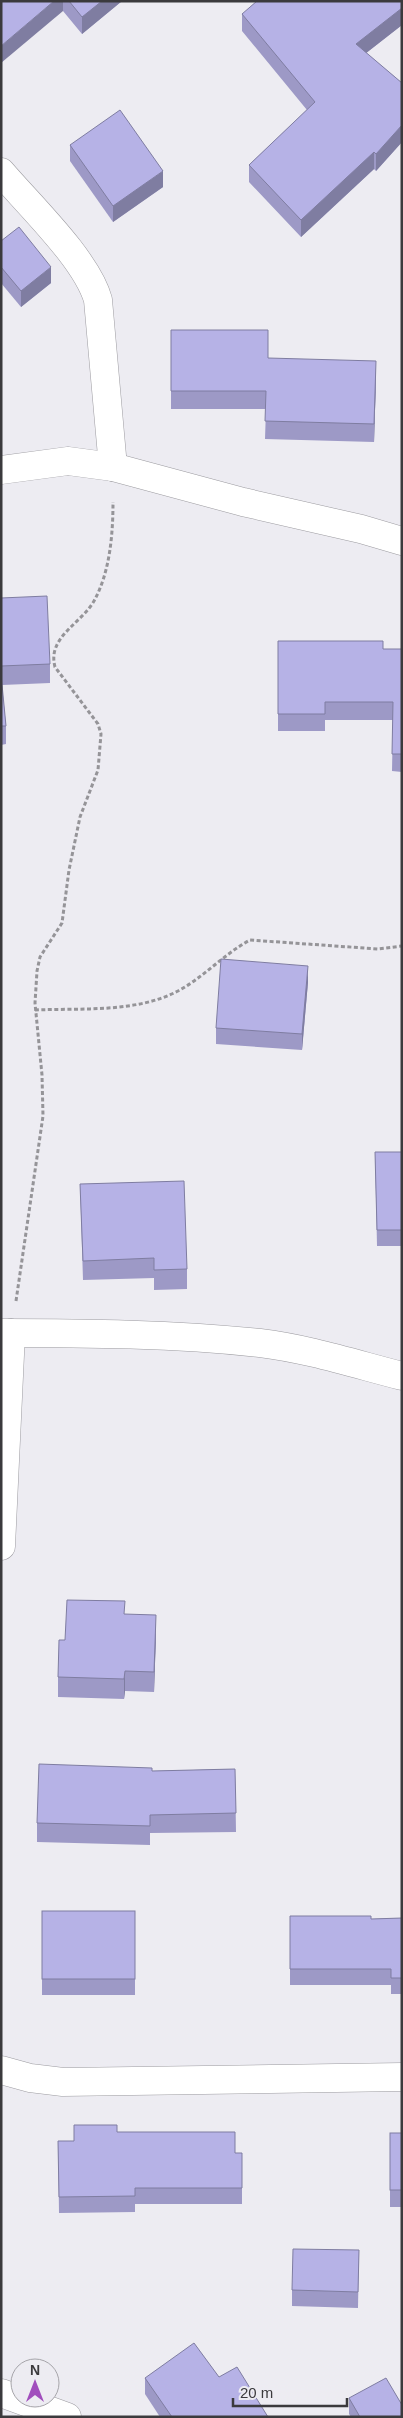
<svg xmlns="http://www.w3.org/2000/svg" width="403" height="2418" viewBox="0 0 403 2418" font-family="Helvetica,sans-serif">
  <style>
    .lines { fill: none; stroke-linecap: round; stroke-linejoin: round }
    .street-casing { stroke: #9c9ba0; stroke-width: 29 }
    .path { stroke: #959498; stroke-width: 3; stroke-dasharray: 4 2.5; stroke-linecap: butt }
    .street { stroke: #fff; stroke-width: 28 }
    .wall { fill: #9d99c6 }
    .shaded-wall { fill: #7f7da1 }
    .building { fill: #b6b2e6; stroke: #7f7da1 }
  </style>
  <rect width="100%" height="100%" fill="#edecf2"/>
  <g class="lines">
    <!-- street casing -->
    <g class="street-casing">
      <g id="street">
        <path d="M 1,172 C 30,206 87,260 98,300 L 113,467"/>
        <path d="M 1,470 L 68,461 L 113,467 L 243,502 L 361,529 L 402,541"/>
        <path d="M 1,1333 C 87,1333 175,1334 260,1343 C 309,1349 355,1364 402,1376"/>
        <path d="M 1,1546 L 11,1333"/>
        <path d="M 1,2070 L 30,2078 L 63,2082 L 402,2077"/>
        <path d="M 1,2393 L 67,2417"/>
      </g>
    </g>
    <!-- path -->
    <g class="path">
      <path d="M 35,1010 C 82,1008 136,1013 178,991 C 204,977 224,954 250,940 L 378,949 L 402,946"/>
      <path d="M 16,1301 L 43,1116 L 42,1075 L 35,1003 L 37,971 L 40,957 L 62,923 L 69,870 L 80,817 L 98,770 L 101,734 L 98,724 L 55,667 C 47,637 81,624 94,601 C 110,572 113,534 113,502"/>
    </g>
    <!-- street -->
    <use href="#street" class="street"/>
  </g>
  <!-- wall -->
  <g class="wall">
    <path d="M 1,1 L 122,1 L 82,34 L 63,11 Z"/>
    <path d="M 402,1 L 402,25 L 366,53 L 402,83 L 402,142 L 376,171 L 374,169 L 301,237 L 249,182 L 249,165 L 307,110 L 242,31 L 242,14 Z"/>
    <path d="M 70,145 L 163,187 L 113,222 L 70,161 Z"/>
    <path d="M 1,241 L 51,283 L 21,307 L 1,283 Z"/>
    <path d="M 171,330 L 268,358 L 376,379 L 374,442 L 265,439 L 266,409 L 171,409 Z"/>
    <path d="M 1,598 L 50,664 L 50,683 L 2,685 L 6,726 L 6,744 L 1,745 Z"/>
    <path d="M 278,641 L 383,649 L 402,649 L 402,772 L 392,771 L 393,720 L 325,720 L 325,731 L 278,731 Z"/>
    <path d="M 308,982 L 302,1050 L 216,1044 L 216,1028 Z"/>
    <path d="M 375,1152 L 402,1152 L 402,1246 L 377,1246 Z"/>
    <path d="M 80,1184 L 187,1269 L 187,1289 L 154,1290 L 154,1278 L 83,1280 Z"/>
    <path d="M 125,1614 L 156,1634 L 154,1692 L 125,1691 L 124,1699 L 58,1697 L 58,1677 L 65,1640 Z"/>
    <path d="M 235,1769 L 236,1832 L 150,1833 L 150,1845 L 37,1842 L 37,1823 L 152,1771 Z"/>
    <rect x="42" y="1911" width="93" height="84"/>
    <path d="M 290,1916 L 371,1919 L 402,1918 L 402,1994 L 391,1994 L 391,1985 L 290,1985 Z"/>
    <path d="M 117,2132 L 235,2153 L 242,2153 L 242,2204 L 135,2204 L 135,2212 L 59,2213 L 58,2141 L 74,2141 Z"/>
    <rect x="390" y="2133" width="12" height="74"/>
    <path d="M 359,2250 L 358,2308 L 292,2306 L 292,2290 Z"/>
    <path d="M 219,2377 L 268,2417 L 160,2417 L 145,2394 L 145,2378 Z"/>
    <path d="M 349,2398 L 402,2417 L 351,2417 L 349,2414 Z"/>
  </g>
  <!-- shaded-wall -->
  <g class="shaded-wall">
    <path d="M 54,1 L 63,1 L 63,11 L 1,63 L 1,46 Z"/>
    <path d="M 102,1 L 122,1 L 82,34 L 82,17 Z"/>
    <path d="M 402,8 L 402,25 L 356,61 L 356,44 Z"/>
    <path d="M 402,125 L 402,142 L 376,171 L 376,154 Z"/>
    <path d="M 374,152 L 374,169 L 301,237 L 301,220 Z"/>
    <path d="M 163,171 L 163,187 L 113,222 L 113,206 Z"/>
    <path d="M 51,267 L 51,283 L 21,307 L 21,291 Z"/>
    <path d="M 376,361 L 376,379 L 374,442 L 374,424 Z"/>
    <path d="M 308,966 L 308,982 L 302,1050 L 302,1034 Z"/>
    <path d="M 156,1615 L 156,1634 L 154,1692 L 154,1672 Z"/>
    <path d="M 125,1671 L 125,1691 L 124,1699 L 124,1679 Z"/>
  </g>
  <!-- building -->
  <g class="building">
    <path d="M 1,1 L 54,1 L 1,46 Z"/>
    <path d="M 69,1 L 102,1 L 82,17 Z"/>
    <path d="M 257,1 L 402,1 L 402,8 L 356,44 L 402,83 L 402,125 L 376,154 L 374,152 L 301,220 L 249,165 L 315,102 L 242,14 Z"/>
    <path d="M 120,110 L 163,171 L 113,206 L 70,145 Z"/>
    <path d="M 19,227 L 51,267 L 21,291 L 1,267 L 1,241 Z"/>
    <path d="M 171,330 L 268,330 L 268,358 L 376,361 L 374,424 L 265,421 L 266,391 L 171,391 Z"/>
    <path d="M 47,596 L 50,664 L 1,666 L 1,598 Z"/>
    <path d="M 278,641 L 383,641 L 383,649 L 402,649 L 402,754 L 392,754 L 393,702 L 325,702 L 325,714 L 278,714 Z"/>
    <path d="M 1,674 L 6,726 L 1,726 Z"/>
    <path d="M 221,959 L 308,966 L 302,1034 L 216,1028 Z"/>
    <path d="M 375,1152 L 402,1152 L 402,1230 L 377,1230 Z"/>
    <path d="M 184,1181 L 187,1269 L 154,1270 L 154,1258 L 83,1261 L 80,1184 Z"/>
    <path d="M 67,1600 L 125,1601 L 124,1614 L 156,1615 L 154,1672 L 125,1671 L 124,1679 L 58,1677 L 59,1640 L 65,1640 Z"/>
    <path d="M 39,1764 L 152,1768 L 152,1771 L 235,1769 L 236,1813 L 150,1815 L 150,1826 L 37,1823 Z"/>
    <rect x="42" y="1911" width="93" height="68"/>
    <path d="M 290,1916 L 371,1916 L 371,1919 L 402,1918 L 402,1978 L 391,1978 L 391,1969 L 290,1969 Z"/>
    <path d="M 74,2125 L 117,2125 L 117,2132 L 235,2132 L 235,2153 L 242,2153 L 242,2188 L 135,2188 L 135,2196 L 59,2197 L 58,2141 L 74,2141 Z"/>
    <rect x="390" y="2133" width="12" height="57"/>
    <path d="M 293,2249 L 359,2250 L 358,2292 L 292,2290 Z"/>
    <path d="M 194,2343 L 219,2377 L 237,2367 L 268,2417 L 172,2417 L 145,2378 Z"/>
    <path d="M 386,2378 L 402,2405 L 402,2417 L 360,2417 L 349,2398 Z"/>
  </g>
  <!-- border -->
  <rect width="403" height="2418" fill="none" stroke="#3b3a3d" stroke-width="5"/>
  <!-- north arrow -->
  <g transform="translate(35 2383)"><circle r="24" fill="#edecf2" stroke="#a6a5aa"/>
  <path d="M0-4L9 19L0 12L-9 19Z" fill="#a14ebd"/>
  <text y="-8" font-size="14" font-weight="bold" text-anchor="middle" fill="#3b3a3d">N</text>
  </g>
  <!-- scale -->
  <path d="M233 2398v8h114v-8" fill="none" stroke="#3b3a3d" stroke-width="2.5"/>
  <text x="240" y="2398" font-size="15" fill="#3b3a3d" stroke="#edecf2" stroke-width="4" paint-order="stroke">20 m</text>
</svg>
